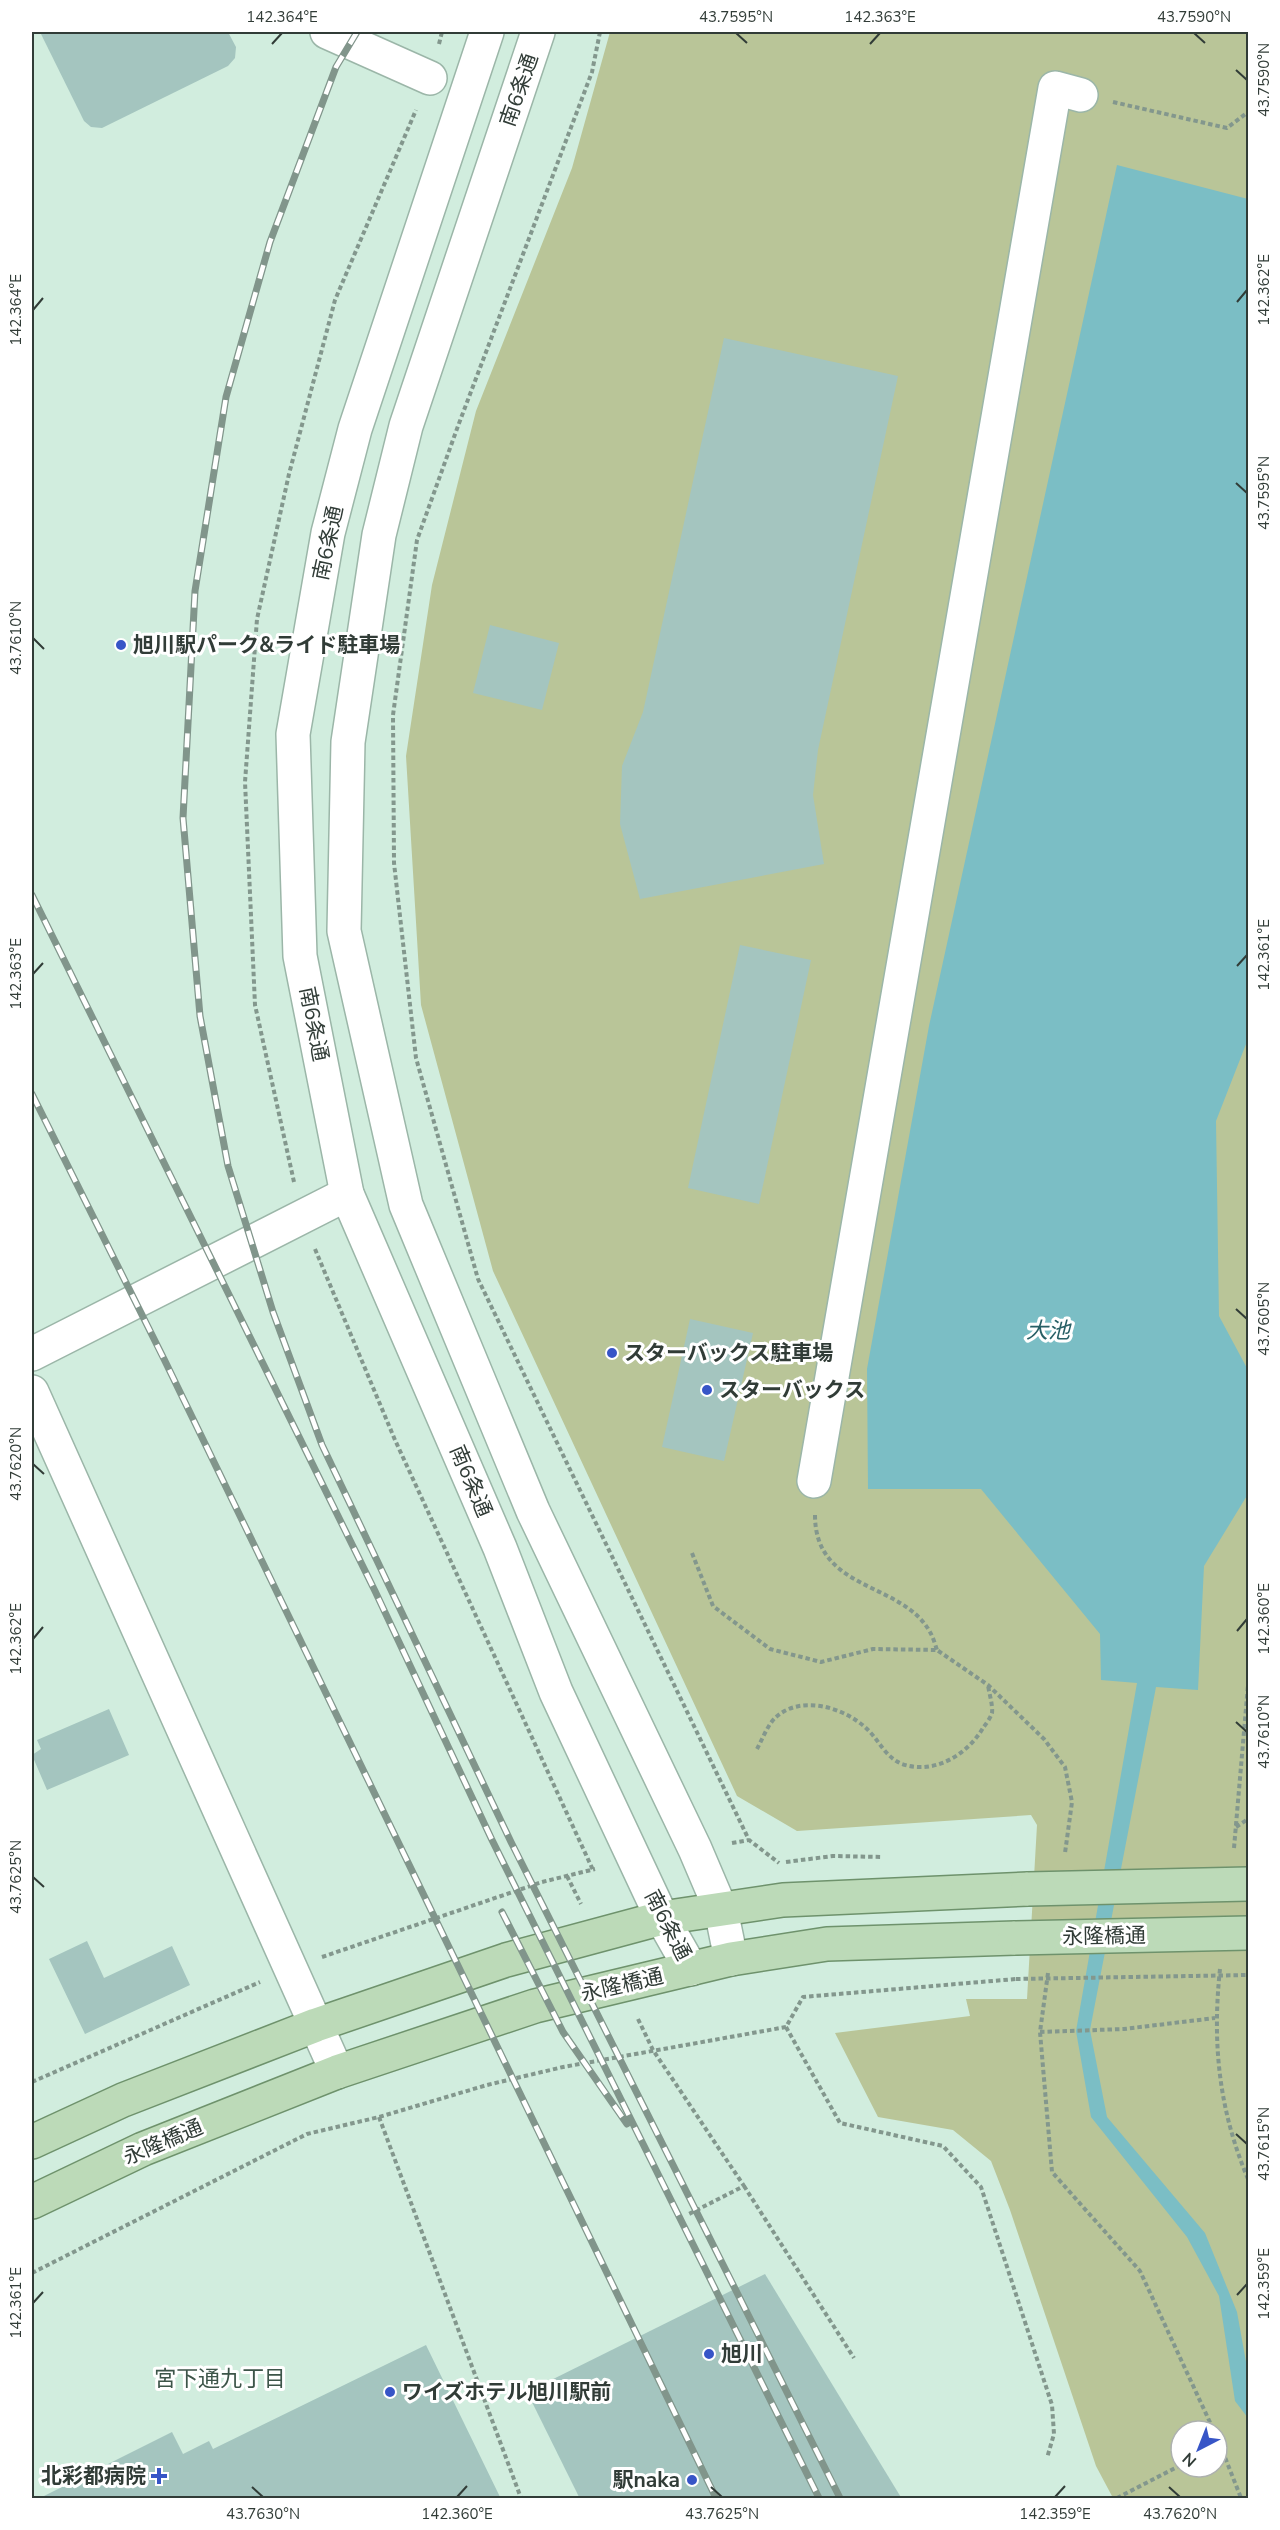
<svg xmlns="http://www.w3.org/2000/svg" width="1280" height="2530" viewBox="0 0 1280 2530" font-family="'Nunito Sans','Noto Sans JP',sans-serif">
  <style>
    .green { fill: #b9c598; fill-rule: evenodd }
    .water { fill: #7bbec5 }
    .building { fill: #a4c5bf }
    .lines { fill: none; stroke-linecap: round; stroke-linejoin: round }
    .minor-casing { stroke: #9bb6a8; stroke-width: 36 }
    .major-casing { stroke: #6e926c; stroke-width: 36 }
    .path { stroke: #83978d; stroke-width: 4; stroke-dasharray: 4.5 3; stroke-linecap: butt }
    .minor { stroke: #fff; stroke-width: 33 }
    .major { stroke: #bcdab8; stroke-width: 33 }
    .rail-casing { stroke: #81958b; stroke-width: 7 }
    .rail { stroke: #fff; stroke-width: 4.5; stroke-dasharray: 14; stroke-linecap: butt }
    .major-bridge-casing { stroke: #6e926c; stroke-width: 36; stroke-linecap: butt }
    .path-bridge { stroke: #83978d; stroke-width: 4; stroke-dasharray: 4.5 3; stroke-linecap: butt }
    .major-bridge { stroke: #bcdab8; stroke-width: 33 }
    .ticks { fill: none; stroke: #313c37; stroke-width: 2 }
    .poi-dot { fill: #3755c7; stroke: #fff; stroke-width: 2 }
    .labels { text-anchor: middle; stroke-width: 6; stroke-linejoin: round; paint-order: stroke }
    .street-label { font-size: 21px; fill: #313c37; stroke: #fff }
    .poi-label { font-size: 21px; font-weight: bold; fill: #313c37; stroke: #fff; text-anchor: start }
    .water-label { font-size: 22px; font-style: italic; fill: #275f65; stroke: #fff }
    .neighbourhood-label { font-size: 22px; fill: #3d5549; stroke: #fff }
    .neatline { fill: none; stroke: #313c37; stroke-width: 2 }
    .ticks-label { font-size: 15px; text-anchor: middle; fill: #313c37 }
  </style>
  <rect width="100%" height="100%" fill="#d1edde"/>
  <!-- green -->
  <path class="green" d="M 610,32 L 1248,32 L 1248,2498 L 1113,2498 L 1096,2466 L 1010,2210 L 991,2161 L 953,2130 L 878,2117 L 835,2033 L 970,2016 L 966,1999 L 1027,1999 L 1037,1825 L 1031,1815 L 797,1831 L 737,1796 L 493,1271 L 421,1005 L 406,756 L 432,585 L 476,411 L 572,168 ZM 1181,2431 L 1217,2431 L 1217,2467 L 1181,2467 Z"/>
  <!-- water -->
  <path class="water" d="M 1117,165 L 1248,199 L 1248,1039 L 1216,1121 L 1219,1316 L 1248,1370 L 1248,1494 L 1204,1566 L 1198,1690 L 1156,1687 L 1090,2030 L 1107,2117 L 1205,2233 L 1237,2312 L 1248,2373 L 1248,2418 L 1235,2401 L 1219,2296 L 1187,2237 L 1091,2117 L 1076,2031 L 1137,1683 L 1101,1680 L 1100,1634 L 981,1489 L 868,1489 L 867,1369 L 929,1026 Z"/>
  <!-- building -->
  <g class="building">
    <path d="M 40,32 L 228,32 L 236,47 L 235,58 L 228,66 L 102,128 L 91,127 L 84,121 Z"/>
    <path d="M 724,338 L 898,376 L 818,750 L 813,795 L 824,864 L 640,899 L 620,824 L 622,766 L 643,712 Z"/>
    <path d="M 490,625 L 559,643 L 542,710 L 473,693 Z"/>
    <path d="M 740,945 L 811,960 L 759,1204 L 688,1188 Z"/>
    <path d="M 690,1319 L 753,1333 L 724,1461 L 662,1447 Z"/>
    <path d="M 109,1709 L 129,1755 L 47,1790 L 32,1755 L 41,1749 L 37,1740 Z"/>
    <path d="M 87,1941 L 104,1978 L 172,1946 L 190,1985 L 85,2034 L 49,1959 Z"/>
    <path d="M 765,2274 L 902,2499 L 580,2499 L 527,2392 Z"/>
    <path d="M 426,2345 L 501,2499 L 38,2499 L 172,2432 L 183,2454 L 209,2441 L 213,2449 Z"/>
  </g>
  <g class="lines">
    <!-- minor casing -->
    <g class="minor-casing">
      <g id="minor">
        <path d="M 327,32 L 430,78"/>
        <path d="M 487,32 L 355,429 L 328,533 L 293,734 L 300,956 L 347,1194 L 500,1548 L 556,1692 L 662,1918 L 691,1969"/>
        <path d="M 538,32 L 406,426 L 379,535 L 348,742 L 344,931 L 406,1205 L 533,1511 L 695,1849 L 721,1910 L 731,1959"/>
        <path d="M 32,1354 L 347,1194"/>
        <path d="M 32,1392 L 337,2072"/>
        <path d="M 814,1481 L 1055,88 L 1081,95"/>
      </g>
    </g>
    <!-- major casing -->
    <g class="major-casing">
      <g id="major">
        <path d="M 32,2142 L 123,2100 L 316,2025 L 506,1960 L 662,1918 L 783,1900 L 1028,1889"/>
        <path d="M 32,2202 L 143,2149 L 337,2072 L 535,2006 L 731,1959 L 827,1944 L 1015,1938"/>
      </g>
    </g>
    <!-- path -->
    <g class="path">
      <path d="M 600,32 L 592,72 L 458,426 L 417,540 L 393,715 L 394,863 L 416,1058 L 478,1279 L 749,1840 L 779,1863"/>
      <path d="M 439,44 L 442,32"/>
      <path d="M 1113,102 L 1227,128 L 1248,112"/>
      <path d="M 294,1182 L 255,1005 L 245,782 L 257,619 L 289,474 L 335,300 L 416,110"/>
      <path d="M 315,1249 L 395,1440 L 593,1870"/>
      <path d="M 815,1515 C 815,1592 902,1581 930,1632 C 933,1637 935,1644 937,1650"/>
      <path d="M 692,1553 L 713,1606 L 770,1649 L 821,1662 L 873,1649 L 937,1650 L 988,1685 L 1044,1739 L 1065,1767 L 1072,1802 L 1065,1853"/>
      <path d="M 757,1749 C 762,1740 768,1724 776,1717 C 802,1694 845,1708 867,1729 C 879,1740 885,1757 902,1764 C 934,1775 967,1755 983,1728 C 986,1724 991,1717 992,1713 C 993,1705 989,1693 988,1685"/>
      <path d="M 1236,1827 L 1248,1819"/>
      <path d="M 732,1843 L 749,1840"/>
      <path d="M 1234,1848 L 1248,1685"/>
      <path d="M 786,1862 L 833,1856 L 883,1857"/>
      <path d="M 567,1876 L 581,1904"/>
      <path d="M 322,1957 L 542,1882 L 595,1869"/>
      <path d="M 1220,1969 C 1212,2044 1219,2110 1248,2179"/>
      <path d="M 1048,1973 L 1040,2032 L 1052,2172 L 1140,2271 L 1214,2431"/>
      <path d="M 638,2019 L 653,2050 L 744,2186 L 689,2214"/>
      <path d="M 786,2027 L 840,2123 L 943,2146 L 981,2187 L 1052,2405 L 1054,2434 L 1047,2458"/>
      <path d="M 1040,2032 L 1124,2029 L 1215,2018"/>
      <path d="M 32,2082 L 260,1982"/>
      <path d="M 379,2117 L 521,2498"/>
      <path d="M 744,2186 L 854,2358"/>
      <path d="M 32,2273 L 307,2134 L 379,2117 L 487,2085 L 563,2067 L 786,2027 L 803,1997 L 1016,1979"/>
      <path d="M 1217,2437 L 1241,2498"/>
      <path d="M 1117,2498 L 1181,2465"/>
    </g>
    <!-- minor -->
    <use href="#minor" class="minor"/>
    <!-- major -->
    <use href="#major" class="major"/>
    <!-- rail casing -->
    <g class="rail-casing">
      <g id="rail">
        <path d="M 357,32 L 336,67 L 270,242 L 226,397 L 195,591 L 183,818 L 200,1016 L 228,1166 L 273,1312 L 322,1445 L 511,1842 L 840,2498"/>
        <path d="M 32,895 L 375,1591 L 492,1840 L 819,2498"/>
        <path d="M 32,1094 L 164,1359 L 716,2498"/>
        <path d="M 502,1912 L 563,2032 L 627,2124"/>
      </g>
    </g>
    <!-- rail -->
    <use href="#rail" class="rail"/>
    <!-- major-bridge casing -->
    <g class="major-bridge-casing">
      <g id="major-bridge">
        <path d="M 1028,1889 L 1248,1884"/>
        <path d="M 1015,1938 L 1248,1933"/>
      </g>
    </g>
    <!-- path-bridge -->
    <path class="path-bridge" d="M 1016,1979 L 1248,1975"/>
    <!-- major-bridge -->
    <use href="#major-bridge" class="major-bridge"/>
  </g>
  <!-- ticks -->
  <path class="ticks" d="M 736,33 L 747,43M 1194,33 L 1205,43M 272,44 L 282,33M 870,44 L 880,33M 1236,70 L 1247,80M 1237,302 L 1247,290M 33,310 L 43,298M 1236,483 L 1247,493M 33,638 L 44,649M 1237,966 L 1247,955M 33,974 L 43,963M 1236,1309 L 1247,1319M 33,1464 L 44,1474M 1237,1631 L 1247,1619M 33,1639 L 43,1627M 1236,1722 L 1247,1732M 33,1877 L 44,1887M 1236,2134 L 1247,2144M 1237,2295 L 1247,2284M 33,2303 L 43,2292M 252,2487 L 263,2497M 711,2487 L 722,2497M 1169,2487 L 1180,2497M 457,2497 L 467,2486M 1055,2497 L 1065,2486"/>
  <!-- markers -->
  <g class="poi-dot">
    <circle cx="121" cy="645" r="6"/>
    <circle cx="612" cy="1353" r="6"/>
    <circle cx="707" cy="1390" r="6"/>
    <circle cx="709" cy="2354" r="6"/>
    <circle cx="390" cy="2392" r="6"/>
    <path d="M156 2467h6v6h6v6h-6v6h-6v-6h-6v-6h6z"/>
    <circle cx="692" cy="2480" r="6"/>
  </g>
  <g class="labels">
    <!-- street labels -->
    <g class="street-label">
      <text transform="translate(519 90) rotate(-71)" y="7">南6条通</text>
      <text transform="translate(328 543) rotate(-78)" y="7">南6条通</text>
      <text transform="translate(314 1024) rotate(79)" y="7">南6条通</text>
      <text transform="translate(471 1481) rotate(67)" y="7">南6条通</text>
      <text transform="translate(668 1925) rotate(63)" y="7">南6条通</text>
      <text transform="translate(1104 1936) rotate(-1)" y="7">永隆橋通</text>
      <text transform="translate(622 1985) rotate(-13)" y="7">永隆橋通</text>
      <text transform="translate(163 2142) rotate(-23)" y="7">永隆橋通</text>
    </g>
    <!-- poi labels -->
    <g class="poi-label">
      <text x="133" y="652">旭川駅パーク&amp;ライド駐車場</text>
      <text x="624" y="1360">スターバックス駐車場</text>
      <text x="719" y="1397">スターバックス</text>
      <text x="721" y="2361">旭川</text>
      <text x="402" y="2399">ワイズホテル旭川駅前</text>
      <text x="146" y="2483" text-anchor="end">北彩都病院</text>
      <text x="680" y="2487" text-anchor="end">駅naka</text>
    </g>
    <!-- water labels -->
    <g class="water-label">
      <text x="1048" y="1338">大池</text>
    </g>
    <!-- neighbourhood labels -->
    <g class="neighbourhood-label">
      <text x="220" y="2386">宮下通九丁目</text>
    </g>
  </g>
  <!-- border -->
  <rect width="1280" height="2530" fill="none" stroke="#ffffff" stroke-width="66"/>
  <!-- north arrow -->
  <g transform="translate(1199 2449) rotate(222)"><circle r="28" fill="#ffffff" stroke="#adb1af" stroke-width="1.5"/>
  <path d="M0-4.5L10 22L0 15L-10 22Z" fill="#3755c7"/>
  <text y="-9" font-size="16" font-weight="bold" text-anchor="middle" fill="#313c37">N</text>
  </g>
  <rect x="33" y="33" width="1214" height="2464" class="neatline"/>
  <g class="ticks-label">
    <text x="282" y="22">142.364°E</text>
    <text x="736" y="22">43.7595°N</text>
    <text x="880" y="22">142.363°E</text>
    <text x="1194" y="22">43.7590°N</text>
    <text transform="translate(1264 80) rotate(-90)" y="5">43.7590°N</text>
    <text transform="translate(1264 290) rotate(-90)" y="5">142.362°E</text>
    <text transform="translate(16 310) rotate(-90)" y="5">142.364°E</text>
    <text transform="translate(1264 493) rotate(-90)" y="5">43.7595°N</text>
    <text transform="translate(16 638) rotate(-90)" y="5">43.7610°N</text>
    <text transform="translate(1264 955) rotate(-90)" y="5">142.361°E</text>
    <text transform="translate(16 974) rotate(-90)" y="5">142.363°E</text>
    <text transform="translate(1264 1319) rotate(-90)" y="5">43.7605°N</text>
    <text transform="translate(16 1464) rotate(-90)" y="5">43.7620°N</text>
    <text transform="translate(1264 1619) rotate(-90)" y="5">142.360°E</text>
    <text transform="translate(16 1639) rotate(-90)" y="5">142.362°E</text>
    <text transform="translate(1264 1732) rotate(-90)" y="5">43.7610°N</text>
    <text transform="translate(16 1877) rotate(-90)" y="5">43.7625°N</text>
    <text transform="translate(1264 2144) rotate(-90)" y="5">43.7615°N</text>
    <text transform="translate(1264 2284) rotate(-90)" y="5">142.359°E</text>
    <text transform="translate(16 2303) rotate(-90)" y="5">142.361°E</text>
    <text x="263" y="2519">43.7630°N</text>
    <text x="457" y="2519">142.360°E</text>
    <text x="722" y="2519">43.7625°N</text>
    <text x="1055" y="2519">142.359°E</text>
    <text x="1180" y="2519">43.7620°N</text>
  </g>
</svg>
